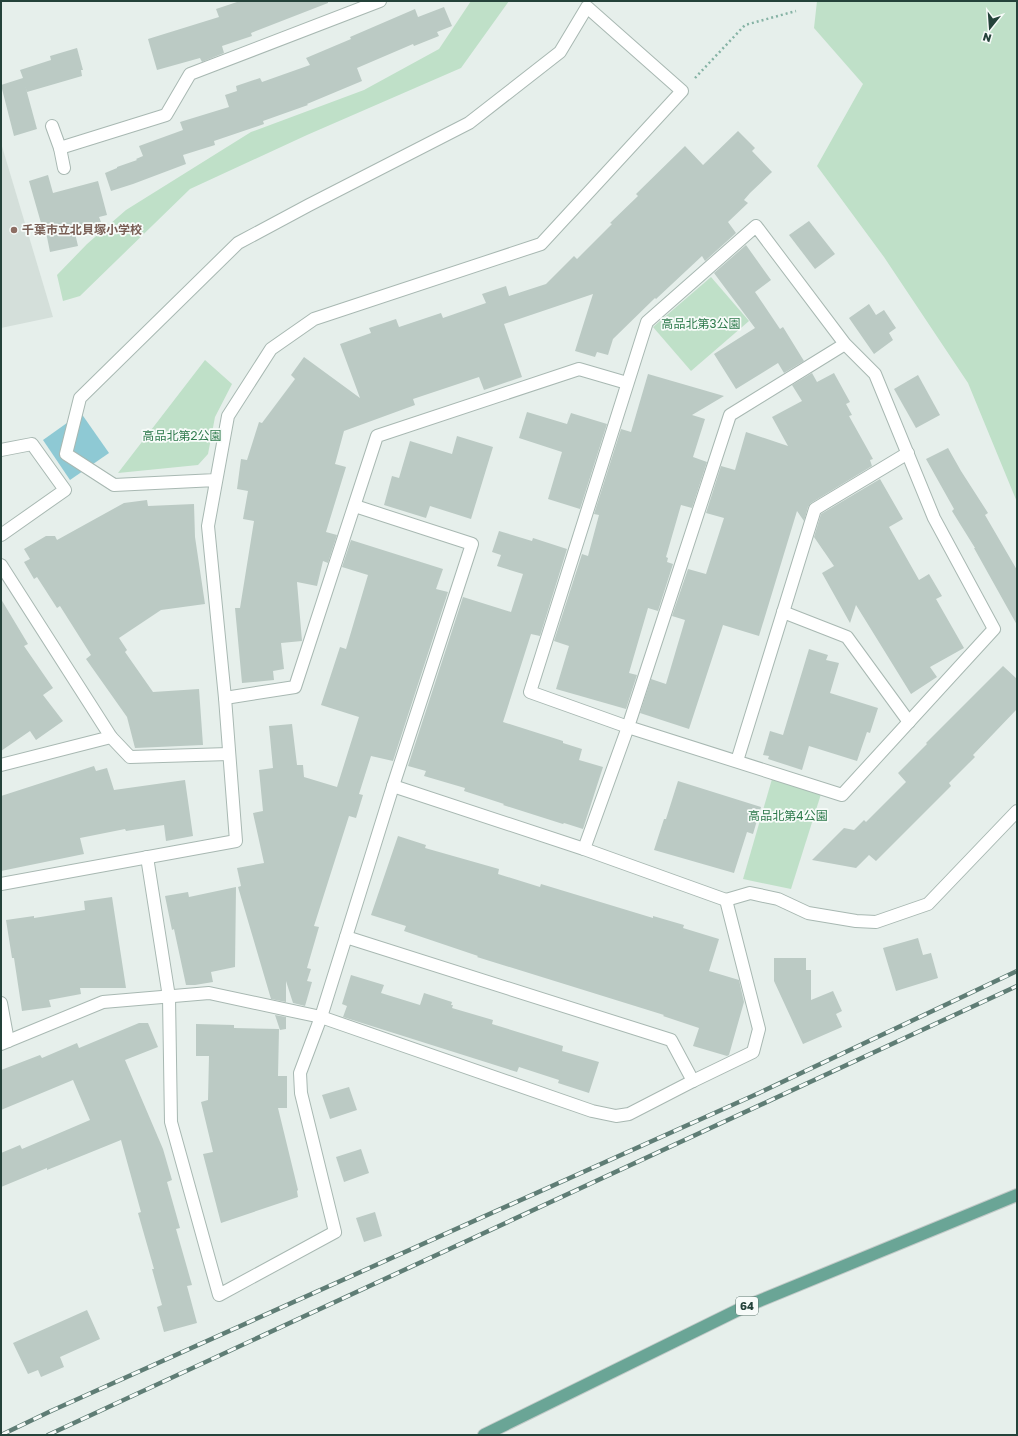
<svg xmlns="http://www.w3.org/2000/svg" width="1018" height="1436" viewBox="0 0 1018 1436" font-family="'Golos Text','Noto Sans JP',sans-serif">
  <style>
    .built { fill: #d4dfda }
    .green { fill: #bfe0c8 }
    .water { fill: #8ec9d4 }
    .building { fill: #bbcac4 }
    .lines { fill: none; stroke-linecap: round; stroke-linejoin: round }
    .minor-casing { stroke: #a8b8b2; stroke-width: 14 }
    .major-casing { stroke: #c2cac8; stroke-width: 14 }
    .path { stroke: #86b3a5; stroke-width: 2.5; stroke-dasharray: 2 3; stroke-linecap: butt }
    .minor { stroke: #fff; stroke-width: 12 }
    .major { stroke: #6aa596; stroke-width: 12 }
    .rail-casing { stroke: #5f7d75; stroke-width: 4.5 }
    .rail { stroke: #f7fbf9; stroke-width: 3; stroke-dasharray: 9; stroke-linecap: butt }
    .education-dot { fill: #8d6e63; stroke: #f7fbf9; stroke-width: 1.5 }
    .labels { text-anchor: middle; stroke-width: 3.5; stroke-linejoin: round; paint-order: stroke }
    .shield { fill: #f7fbf9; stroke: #637a73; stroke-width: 1 }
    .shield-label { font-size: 11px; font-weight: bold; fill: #24423a }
    .education-label { font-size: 12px; font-weight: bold; fill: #785e54; stroke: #f7fbf9; text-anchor: start }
    .park-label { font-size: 12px; fill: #2d7a4b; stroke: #f7fbf9 }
  </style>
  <rect width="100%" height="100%" fill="#e6efeb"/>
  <!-- built -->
  <path class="built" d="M 1,143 L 53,317 L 1,328 Z"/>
  <!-- green -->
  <g class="green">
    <path d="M 471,1 L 509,1 L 461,68 L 307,135 L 190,189 L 80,296 L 63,301 L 57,275 L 87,244 L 126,210 L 251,132 L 364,90 L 439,49 Z"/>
    <path d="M 817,1 L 1017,1 L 1017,502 L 968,383 L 884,257 L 817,166 L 863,84 L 814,28 Z"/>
    <path d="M 711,277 L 749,321 L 691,371 L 653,327 Z"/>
    <path d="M 205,360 L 232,384 L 215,417 L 208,454 L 198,465 L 118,473 Z"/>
    <path d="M 772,779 L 821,794 L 791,889 L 743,879 Z"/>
  </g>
  <!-- water -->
  <path class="water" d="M 81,413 L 109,453 L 70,480 L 43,440 Z"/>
  <!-- building -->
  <g class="building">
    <path d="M 240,1 L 328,1 L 328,3 L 251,33 L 252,36 L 222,46 L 224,53 L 202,62 L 200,58 L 157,70 L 148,39 L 219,17 L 216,9 Z"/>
    <path d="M 444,7 L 452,26 L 437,32 L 439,36 L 414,46 L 413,44 L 357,68 L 362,81 L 307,104 L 308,105 L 263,121 L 264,124 L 214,141 L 215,145 L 183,155 L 186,164 L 133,184 L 111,191 L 105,173 L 117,168 L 117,167 L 137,160 L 136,159 L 143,156 L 139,146 L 183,130 L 180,122 L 229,107 L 225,95 L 237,91 L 236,86 L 260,78 L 262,82 L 310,65 L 306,58 L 351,39 L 350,37 L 415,9 L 418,17 Z"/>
    <path d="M 77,48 L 83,70 L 81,70 L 82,76 L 27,92 L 25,85 L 37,129 L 14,136 L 1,85 L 23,78 L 20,70 L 51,60 L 50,56 Z"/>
    <path d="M 738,131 L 755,148 L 752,151 L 772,172 L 750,193 L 744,200 L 748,203 L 728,222 L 736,233 L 705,261 L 702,256 L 656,299 L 655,298 L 613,339 L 608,355 L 597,352 L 595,357 L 575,351 L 593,294 L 504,324 L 522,377 L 484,390 L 479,377 L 413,399 L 415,405 L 344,431 L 335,464 L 346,467 L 326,532 L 337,535 L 328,563 L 323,561 L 317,586 L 297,582 L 302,641 L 281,643 L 284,669 L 273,671 L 274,680 L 242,683 L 235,608 L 240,608 L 254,521 L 243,519 L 248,491 L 237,489 L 241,459 L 247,460 L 259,422 L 262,423 L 295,379 L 291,375 L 304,357 L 360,398 L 340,344 L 371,333 L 369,328 L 396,319 L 399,327 L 441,313 L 443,318 L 486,303 L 482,294 L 506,286 L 509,296 L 546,284 L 574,256 L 577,259 L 612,224 L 610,223 L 638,196 L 636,194 L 685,146 L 703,165 Z"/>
    <path d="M 48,175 L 53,193 L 98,181 L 107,215 L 99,217 L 101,222 L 74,229 L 78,246 L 50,252 L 44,222 L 41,223 L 29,181 Z"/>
    <path d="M 809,221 L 835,254 L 815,269 L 789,235 Z"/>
    <path d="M 746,245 L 771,280 L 755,292 L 780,329 L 783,327 L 804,361 L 784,373 L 778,363 L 736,389 L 714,354 L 755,328 L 714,273 Z"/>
    <path d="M 869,304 L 876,315 L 884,310 L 896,328 L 889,333 L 893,340 L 874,354 L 849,318 Z"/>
    <path d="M 812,373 L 817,382 L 834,373 L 850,402 L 846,404 L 852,415 L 849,416 L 873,459 L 870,460 L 872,466 L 811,503 L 808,507 L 804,521 L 797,511 L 759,636 L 723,625 L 689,729 L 640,713 L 651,679 L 666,684 L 685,620 L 672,616 L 688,569 L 706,574 L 724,518 L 706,513 L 721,466 L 735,470 L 746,432 L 788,446 L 772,417 L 802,401 L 792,385 Z"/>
    <path d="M 648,374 L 724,396 L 692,415 L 705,419 L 693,457 L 707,462 L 692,508 L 681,505 L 666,557 L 668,558 L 667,562 L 673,564 L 658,611 L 648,608 L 629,673 L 637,675 L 626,709 L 556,689 L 569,646 L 554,641 L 582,554 L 588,556 L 599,515 L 594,514 L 621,429 L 631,432 Z"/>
    <path d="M 918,375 L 940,415 L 916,428 L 894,389 Z"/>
    <path d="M 527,412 L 567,424 L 571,413 L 607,424 L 580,509 L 548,499 L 562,452 L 519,438 Z"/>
    <path d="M 457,436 L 493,447 L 471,519 L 430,506 L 426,518 L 384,505 L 392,476 L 399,478 L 410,441 L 452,454 Z"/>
    <path d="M 948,448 L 961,471 L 988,513 L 985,515 L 1017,570 L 1017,625 L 974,548 L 975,548 L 952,511 L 954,509 L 926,459 Z"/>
    <path d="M 880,479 L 903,519 L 889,527 L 919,580 L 929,574 L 942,596 L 936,599 L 964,648 L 930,667 L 937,677 L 911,694 L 856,605 L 850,623 L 822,573 L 834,566 L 814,537 L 821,514 Z"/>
    <path d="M 147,500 L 148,506 L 194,504 L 195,537 L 205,604 L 161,610 L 119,638 L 127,650 L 125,652 L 153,692 L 199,689 L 203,745 L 135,748 L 127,717 L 86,659 L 91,655 L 60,606 L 57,608 L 37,577 L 34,579 L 24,562 L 30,559 L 24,549 L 46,536 L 55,536 L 57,540 L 124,503 Z"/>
    <path d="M 499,531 L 532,541 L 533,538 L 567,549 L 540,636 L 531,634 L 503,722 L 563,741 L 563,743 L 582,749 L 579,760 L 603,767 L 583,829 L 564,823 L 563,824 L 503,805 L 504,804 L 464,791 L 465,788 L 424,776 L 426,771 L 408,766 L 463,597 L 511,612 L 523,574 L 497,566 L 501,555 L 492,552 Z"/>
    <path d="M 351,540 L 443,569 L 436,589 L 448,592 L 393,761 L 371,756 L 359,794 L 363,795 L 356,818 L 349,816 L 314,926 L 319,927 L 307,968 L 311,969 L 307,981 L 312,982 L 305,1006 L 293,1003 L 286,981 L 286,1002 L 271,999 L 238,887 L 241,886 L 237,868 L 264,863 L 253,813 L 263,811 L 259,770 L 273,768 L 269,726 L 292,724 L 297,765 L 303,765 L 304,777 L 337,787 L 359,717 L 321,705 L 340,647 L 346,649 L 368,575 L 342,567 Z"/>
    <path d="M 1,599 L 28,644 L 24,646 L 53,688 L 43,695 L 63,721 L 36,740 L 30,731 L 1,751 Z"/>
    <path d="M 809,649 L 828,655 L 826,660 L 839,663 L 830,693 L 878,708 L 870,733 L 867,732 L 857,761 L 809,746 L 802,770 L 768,759 L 769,756 L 763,755 L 770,731 L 783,735 Z"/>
    <path d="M 1003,666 L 1017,679 L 1017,709 L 973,755 L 975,757 L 949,783 L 951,786 L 876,861 L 869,855 L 856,868 L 812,860 L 844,828 L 854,830 L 864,820 L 866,822 L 906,782 L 898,773 L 927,744 L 926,743 Z"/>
    <path d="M 94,766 L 96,771 L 107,768 L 114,790 L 185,780 L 193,836 L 166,841 L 164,825 L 126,831 L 125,829 L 80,838 L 84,854 L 1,871 L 1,796 Z"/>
    <path d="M 678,781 L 761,807 L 753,834 L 747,832 L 734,873 L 654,850 L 664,819 L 666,819 Z"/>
    <path d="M 398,836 L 426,845 L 425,848 L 499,869 L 498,874 L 540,887 L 541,884 L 653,918 L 653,916 L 684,925 L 683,928 L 719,939 L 709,971 L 739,980 L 744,1002 L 729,1055 L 727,1056 L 693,1046 L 699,1028 L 663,1016 L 664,1015 L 477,957 L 478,956 L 404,931 L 406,926 L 371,915 Z"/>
    <path d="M 236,887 L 235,967 L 211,972 L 213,982 L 195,985 L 186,985 L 174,929 L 172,930 L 165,896 L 188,892 L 189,897 Z"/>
    <path d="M 112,897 L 126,988 L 80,988 L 81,994 L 49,1000 L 51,1007 L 22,1011 L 14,958 L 12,958 L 6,920 L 34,916 L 34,918 L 85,910 L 84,901 Z"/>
    <path d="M 918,938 L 923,955 L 931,953 L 938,978 L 896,991 L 883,948 Z"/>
    <path d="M 774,958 L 806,958 L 806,970 L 811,970 L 811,1000 L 833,991 L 842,1011 L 836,1014 L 842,1027 L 803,1044 L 774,981 Z"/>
    <path d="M 351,975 L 384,985 L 381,993 L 420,1005 L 424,993 L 452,1002 L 451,1005 L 453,1005 L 452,1008 L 493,1020 L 492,1024 L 563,1046 L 562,1051 L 599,1062 L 589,1093 L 558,1083 L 559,1080 L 519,1067 L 517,1072 L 343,1017 L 347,1006 L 342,1004 Z"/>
    <path d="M 275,1015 L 286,1017 L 286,1029 L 280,1030 Z"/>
    <path d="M 139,1023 L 148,1023 L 158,1047 L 125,1060 L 163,1149 L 172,1180 L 167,1182 L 180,1228 L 176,1229 L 192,1285 L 187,1286 L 197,1323 L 164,1332 L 157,1307 L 162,1305 L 152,1269 L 154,1269 L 138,1213 L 141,1212 L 121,1140 L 47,1170 L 47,1168 L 1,1187 L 1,1153 L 20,1145 L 22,1149 L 90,1120 L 73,1080 L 1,1110 L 1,1070 L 40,1055 L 42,1058 L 77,1043 L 79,1048 Z"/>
    <path d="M 196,1024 L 234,1025 L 234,1028 L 279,1029 L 278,1076 L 287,1076 L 287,1108 L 278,1108 L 298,1190 L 297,1191 L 298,1197 L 221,1223 L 203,1154 L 213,1152 L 201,1102 L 208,1100 L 209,1056 L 196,1056 Z"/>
    <path d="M 349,1087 L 357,1110 L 330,1119 L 322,1095 Z"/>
    <path d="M 361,1149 L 369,1173 L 344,1182 L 336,1157 Z"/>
    <path d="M 375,1212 L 382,1236 L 364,1242 L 356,1218 Z"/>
    <path d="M 87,1310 L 100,1339 L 60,1357 L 64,1367 L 41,1377 L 38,1370 L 28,1374 L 13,1343 Z"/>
  </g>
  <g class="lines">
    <!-- minor casing -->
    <g class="minor-casing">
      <g id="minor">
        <path d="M 52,126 L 60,148"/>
        <path d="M 64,168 L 60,148 L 166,115 L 190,74 L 380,1"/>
        <path d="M 1,450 L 32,444 L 65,490 L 1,535"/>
        <path d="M 355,506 L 472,544 L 393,786"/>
        <path d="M 1,565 L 111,737 L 1,765"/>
        <path d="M 783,612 L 847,637 L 909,722"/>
        <path d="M 225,698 L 295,687 L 377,436 L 579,369 L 627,383"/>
        <path d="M 111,737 L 130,757 L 229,754"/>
        <path d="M 737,761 L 815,509 L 908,453"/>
        <path d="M 584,849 L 628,727 L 730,415 L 845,344 L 756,226 L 647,322 L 530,692 L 628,727 L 842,795 L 994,629 L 934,518 L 875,374 L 845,344"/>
        <path d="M 147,857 L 169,997 L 171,1122 L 219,1295 L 335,1232 L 301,1093 L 300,1073 L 321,1017 L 346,937 L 671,1040 L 693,1081"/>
        <path d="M 1,884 L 236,841 L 225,698 L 208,526 L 228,416 L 271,349 L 314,319 L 541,244 L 682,91 L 587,7 L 560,52 L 469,123 L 309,205 L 238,243 L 80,398 L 66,454 L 114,485 L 216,480"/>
        <path d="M 726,900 L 750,893 L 778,899 L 808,913 L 856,921 L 876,922 L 928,904 L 1017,811"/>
        <path d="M 1,1003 L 8,1041"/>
        <path d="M 1,1044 L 103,1002 L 209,993 L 321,1017 L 592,1111 L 616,1116 L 629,1114 L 693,1081 L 753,1052 L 759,1029 L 726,900 L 584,849 L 393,786 L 346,937"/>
      </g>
    </g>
    <!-- major casing -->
    <g class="major-casing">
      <path id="major" d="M 484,1435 L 742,1308 L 1017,1195"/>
    </g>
    <!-- path -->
    <path class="path" d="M 695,78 L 745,25 L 796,11"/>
    <!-- minor -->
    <use href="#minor" class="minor"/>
    <!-- major -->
    <use href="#major" class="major"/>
    <!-- rail casing -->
    <g class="rail-casing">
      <g id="rail">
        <path d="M 1,1435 L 51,1411 L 759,1093 L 1017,971"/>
        <path d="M 48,1435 L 1017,986"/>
      </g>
    </g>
    <!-- rail -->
    <use href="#rail" class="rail"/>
  </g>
  <!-- markers -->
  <circle class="education-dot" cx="14" cy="230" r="4"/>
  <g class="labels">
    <!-- shield labels -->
    <rect class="shield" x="736" y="1297" width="22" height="18" rx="3"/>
    <g class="shield-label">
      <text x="747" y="1310">64</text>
    </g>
    <!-- education labels -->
    <g class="education-label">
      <text x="22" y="234">千葉市立北貝塚小学校</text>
    </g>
    <!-- park labels -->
    <g class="park-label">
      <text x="701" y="328">高品北第3公園</text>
      <text x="182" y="440">高品北第2公園</text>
      <text x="788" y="820">高品北第4公園</text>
    </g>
  </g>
  <!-- border -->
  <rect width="1018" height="1436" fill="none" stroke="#24423a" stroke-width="4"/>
  <!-- north arrow -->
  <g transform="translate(990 28) rotate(197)" stroke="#f7fbf9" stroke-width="3" paint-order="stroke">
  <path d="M0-3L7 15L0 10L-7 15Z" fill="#24423a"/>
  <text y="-6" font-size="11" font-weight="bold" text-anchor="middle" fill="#24423a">N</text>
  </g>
</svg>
